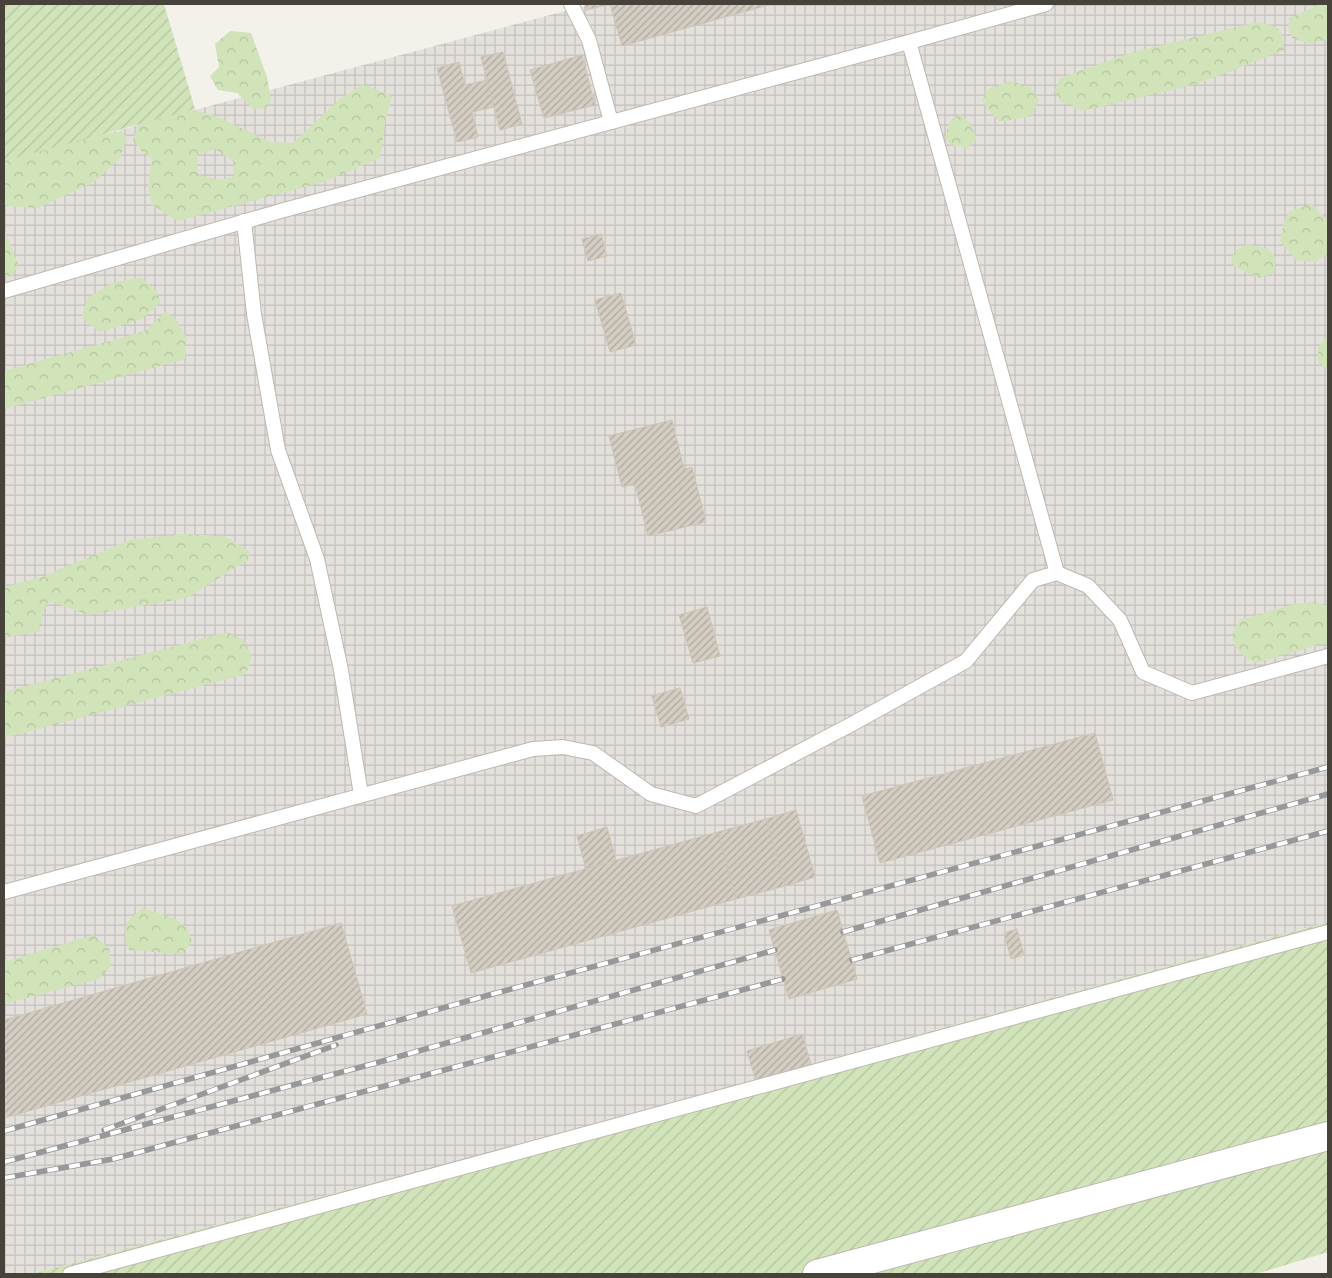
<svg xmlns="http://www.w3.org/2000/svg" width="1332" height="1278" viewBox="0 0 1332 1278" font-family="'Fira Sans Condensed',sans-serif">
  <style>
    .industrial { fill: url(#industrial-grid) }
    .forest { fill: url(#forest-crowns); fill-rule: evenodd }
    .garden { fill: url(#garden-furrows) }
    .building { fill: url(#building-hatch); stroke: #cec4b6 }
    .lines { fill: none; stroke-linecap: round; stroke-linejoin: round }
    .service-casing { stroke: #beb8af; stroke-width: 16 }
    .minor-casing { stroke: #beb8af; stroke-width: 30 }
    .service { stroke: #fff; stroke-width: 14 }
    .minor { stroke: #fff; stroke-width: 28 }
    .rail-casing { stroke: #989898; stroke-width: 5.5 }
    .rail { stroke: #fff; stroke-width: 4; stroke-dasharray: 11; stroke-linecap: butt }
  </style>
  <defs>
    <pattern id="industrial-grid" width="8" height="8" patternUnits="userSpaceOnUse" patternTransform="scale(1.25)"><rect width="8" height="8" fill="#e4e0dc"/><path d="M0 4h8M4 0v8" fill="none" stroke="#c5c1be"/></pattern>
    <pattern id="forest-crowns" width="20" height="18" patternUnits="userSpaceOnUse" patternTransform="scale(1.25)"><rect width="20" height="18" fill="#d0e3b9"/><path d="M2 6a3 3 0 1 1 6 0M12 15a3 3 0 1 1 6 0" fill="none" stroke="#b4c4a0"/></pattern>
    <pattern id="garden-furrows" width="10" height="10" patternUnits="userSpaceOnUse" patternTransform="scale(1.25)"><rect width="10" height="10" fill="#d0e3b9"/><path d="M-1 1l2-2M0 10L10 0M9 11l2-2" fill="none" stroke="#b4c4a0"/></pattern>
    <pattern id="building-hatch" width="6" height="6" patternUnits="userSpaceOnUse" patternTransform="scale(1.25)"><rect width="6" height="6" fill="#d4cdc2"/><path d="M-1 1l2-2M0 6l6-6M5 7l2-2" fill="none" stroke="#aea89f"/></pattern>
  </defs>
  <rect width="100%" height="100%" fill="#f4f1eb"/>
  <!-- industrial -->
  <path class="industrial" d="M 591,4 L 1328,4 L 1328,922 L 811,1064 L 756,1081 L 32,1274 L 4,1274 L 4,161 Z"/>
  <!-- forest -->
  <g class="forest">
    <path d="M 1320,4 L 1328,4 L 1328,39 L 1310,44 L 1292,38 L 1288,27 L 1290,18 Z"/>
    <path d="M 1258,22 C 1278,26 1283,28 1284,50 L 1197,84 L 1083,111 L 1061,102 L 1055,91 L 1060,78 L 1133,52 Z"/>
    <path d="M 230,31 L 251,33 L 267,77 L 271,100 L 266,108 L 253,109 L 237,93 L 218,90 L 210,76 L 219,67 L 215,44 Z"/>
    <path d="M 1011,81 L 1030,87 L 1039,100 L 1031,116 L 1000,122 L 988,110 L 982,100 L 988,89 Z"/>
    <path d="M 363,84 L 392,96 L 385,123 L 380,158 L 323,182 L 178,221 L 152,205 L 148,186 L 152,159 L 142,152 L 133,139 L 140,121 L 173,107 L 211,114 L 271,142 L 293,143 L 341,98 ZM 215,149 L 233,161 L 234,176 L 220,180 L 198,175 L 197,155 Z"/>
    <path d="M 960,114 L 969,122 L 977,139 L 968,148 L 951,145 L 945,138 L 949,122 Z"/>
    <path d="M 123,132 L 127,138 L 120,158 L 94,182 L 38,208 L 4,206 L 4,150 L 40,140 Z"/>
    <path d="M 1312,204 L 1328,221 L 1328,254 L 1315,262 L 1296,260 L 1280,241 L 1284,221 L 1290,211 Z"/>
    <path d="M 4,229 L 18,264 L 13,275 L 4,278 Z"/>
    <path d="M 1247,244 L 1269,249 L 1276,259 L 1274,273 L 1259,278 L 1234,266 L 1231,259 L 1235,251 Z"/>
    <path d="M 141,277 L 158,293 L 160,303 L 142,319 L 100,332 L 87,323 L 82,316 L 87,298 L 112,283 Z"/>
    <path d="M 166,311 L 177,321 L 187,339 L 185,359 L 4,409 L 4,371 L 145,331 Z"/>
    <path d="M 1328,336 L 1328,370 L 1318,362 L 1318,347 Z"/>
    <path d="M 181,534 L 225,536 L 250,552 L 248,560 L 187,598 L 88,615 L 53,602 L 47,603 L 42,615 L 40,631 L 4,638 L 4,587 L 42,577 L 129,540 Z"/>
    <path d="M 1315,602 L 1328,606 L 1328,642 L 1256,663 C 1244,657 1229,647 1233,631 C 1234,627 1238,623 1240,620 L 1294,604 Z"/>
    <path d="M 227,632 L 243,639 L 252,656 L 246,674 L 4,738 L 4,692 Z"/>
    <path d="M 143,908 L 175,919 L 187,927 L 192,942 L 183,954 L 129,950 C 122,926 122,924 143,908 Z"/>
    <path d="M 93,935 L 109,948 L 111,966 L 99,979 L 4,1004 L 4,962 Z"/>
  </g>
  <!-- garden -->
  <g class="garden">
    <path d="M 4,4 L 164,4 L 195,109 L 4,161 Z"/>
    <path d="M 1328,922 L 1328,1252 L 1256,1274 L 32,1274 L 756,1081 L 811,1064 Z"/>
  </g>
  <!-- building -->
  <g class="building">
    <path d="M 585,4 L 610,4 L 586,10 Z"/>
    <path d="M 610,4 L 772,4 L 622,46 Z"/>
    <path d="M 503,52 L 522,124 L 500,130 L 481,57 Z"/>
    <path d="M 582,55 L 595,105 L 544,118 L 530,70 Z"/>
    <path d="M 459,62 L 465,85 L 487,80 L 494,107 L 472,112 L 478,137 L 457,142 L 437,68 Z"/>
    <path d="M 601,234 L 607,256 L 588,261 L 582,239 Z"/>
    <path d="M 621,293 L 636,345 L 610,352 L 595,300 Z"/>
    <path d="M 672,420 L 684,469 L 692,467 L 706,522 L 648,536 L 635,484 L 622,487 L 609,436 Z"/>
    <path d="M 707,607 L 720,656 L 693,663 L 679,615 Z"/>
    <path d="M 680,688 L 689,719 L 661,727 L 652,696 Z"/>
    <path d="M 1095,733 L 1113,800 L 880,863 L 862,796 Z"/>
    <path d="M 796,810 L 815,877 L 785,886 L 766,819 Z"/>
    <path d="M 766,819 L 785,886 L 736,899 L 718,832 Z"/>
    <path d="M 607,827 L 616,860 L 586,869 L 577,836 Z"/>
    <path d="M 718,832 L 736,899 L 471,973 L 452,906 Z"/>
    <path d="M 837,910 L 857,979 L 789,999 L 769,930 Z"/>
    <path d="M 341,923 L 367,1014 L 4,1118 L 4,1020 Z"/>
    <path d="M 1017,929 L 1024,955 L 1011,959 L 1004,933 Z"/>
    <path d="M 802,1034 L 811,1064 L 756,1081 L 747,1051 Z"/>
  </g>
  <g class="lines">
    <!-- service casing -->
    <g class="service-casing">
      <g id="service">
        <path d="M 571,4 L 589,40 L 611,122"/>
        <path d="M 909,42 L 1057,573"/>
        <path d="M 244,221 L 254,314 L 278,450 L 317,559 L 341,670 L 361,795"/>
        <path d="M 4,291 L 284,210 L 909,42 L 1046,4"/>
        <path d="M 4,892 L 533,749 L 563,747 L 593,753 L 651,794 L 696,806 L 852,724 L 966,661 L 1033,580 L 1057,573 L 1088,586 L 1120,620 L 1143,672 L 1192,693 L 1328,656"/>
        <path d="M 70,1274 L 1328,932"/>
      </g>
    </g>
    <!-- minor casing -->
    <g class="minor-casing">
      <path id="minor" d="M 817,1274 L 1328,1136"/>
    </g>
    <!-- service -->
    <use href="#service" class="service"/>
    <!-- minor -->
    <use href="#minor" class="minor"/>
    <!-- rail casing -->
    <g class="rail-casing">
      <g id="rail">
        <path d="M 843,932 L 1328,794"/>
        <path d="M 852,960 L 1328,831"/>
        <path d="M 104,1130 L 336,1045"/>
        <path d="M 4,1131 L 489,995 L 1328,767"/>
        <path d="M 4,1162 L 376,1063 L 775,950"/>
        <path d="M 4,1178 L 113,1159 L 783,979"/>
      </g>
    </g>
    <!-- rail -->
    <use href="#rail" class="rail"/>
  </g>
  <!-- border -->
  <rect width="1332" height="1278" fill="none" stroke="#47423a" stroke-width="10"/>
</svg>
